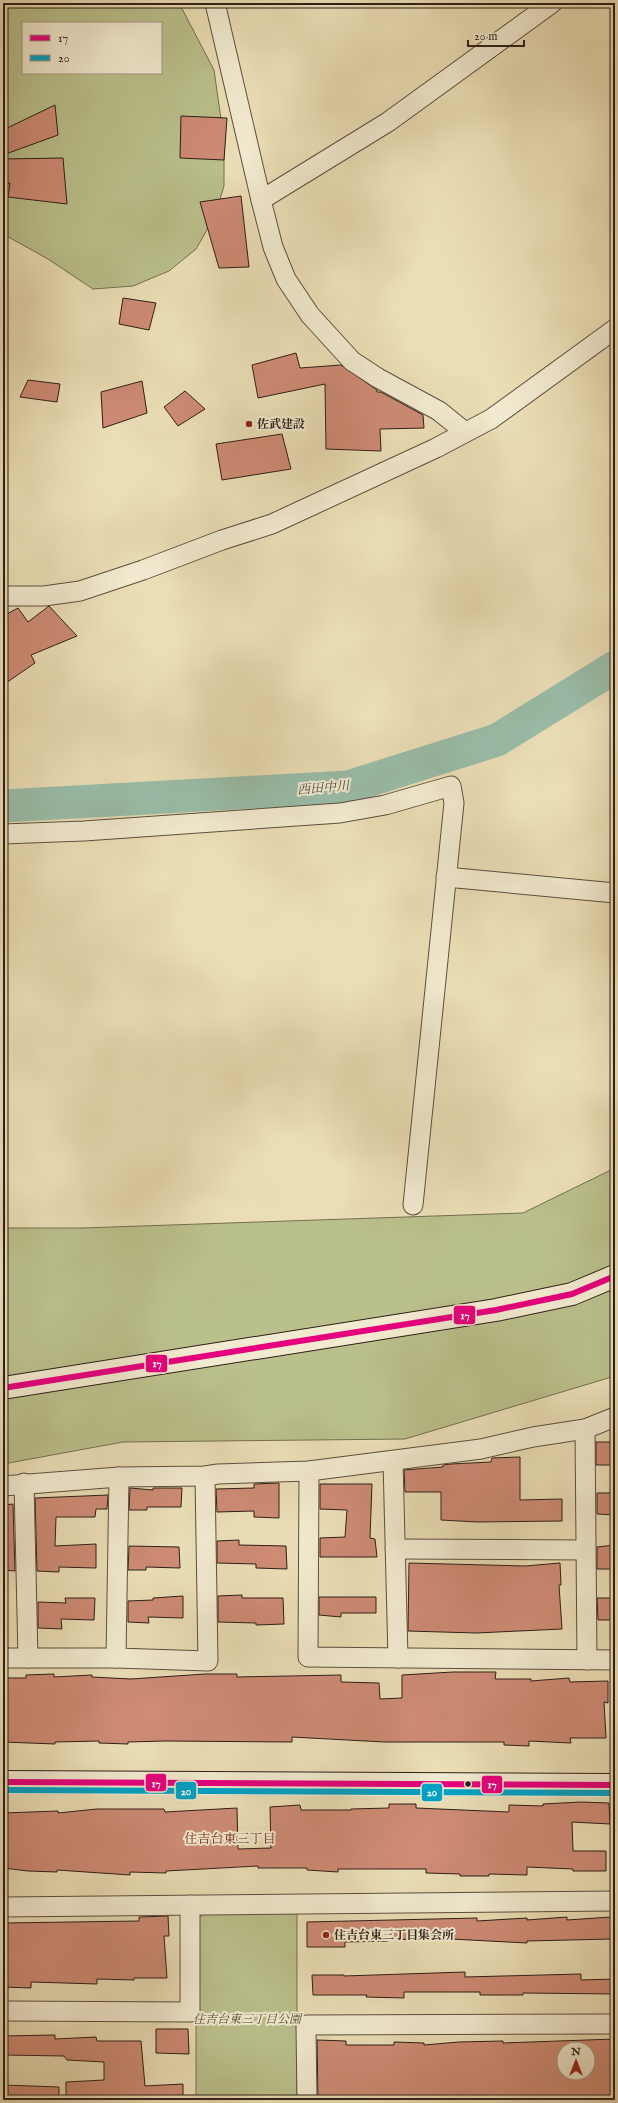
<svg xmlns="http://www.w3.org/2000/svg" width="618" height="2103" viewBox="0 0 618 2103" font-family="'IM FELL English','Noto Serif JP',serif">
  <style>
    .green { fill: #bac08c; stroke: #746f52; fill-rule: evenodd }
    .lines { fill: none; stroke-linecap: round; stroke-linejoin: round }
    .river { stroke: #99bda9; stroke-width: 33 }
    .building { fill: #ce8b75; stroke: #2d1e17; fill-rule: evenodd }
    .street-casing { stroke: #5c4e3f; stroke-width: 21 }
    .secondary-casing { stroke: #2d1e17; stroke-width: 24 }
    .street { stroke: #f2ead0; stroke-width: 19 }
    .secondary { stroke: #f2ead0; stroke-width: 22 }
    .bus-1-casing { stroke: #f2ead0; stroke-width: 9 }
    .bus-2-casing { stroke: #f2ead0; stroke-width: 9 }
    .bus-1 { stroke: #e5007d; stroke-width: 6 }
    .bus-2 { stroke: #02a2c5; stroke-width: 6 }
    .poi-dot { fill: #8f2418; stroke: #f2ead0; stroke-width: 1.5 }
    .bus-dot { fill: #2d1e17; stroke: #f2ead0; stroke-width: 1.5 }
    .labels { text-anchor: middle; stroke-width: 4; stroke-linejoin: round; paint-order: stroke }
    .poi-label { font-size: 12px; font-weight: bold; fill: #2d1e17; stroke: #f2ead0; text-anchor: start }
    .park-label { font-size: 12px; font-style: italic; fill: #574f3a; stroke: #f2ead0 }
    .water-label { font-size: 13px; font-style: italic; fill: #4d4e43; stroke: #f2ead0 }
    .neighbourhood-label { font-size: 13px; fill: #7a1f14; stroke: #f2ead0 }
    .line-badge { stroke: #f2ead0; stroke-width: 1.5 }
    .badge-label { font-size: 11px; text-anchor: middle; font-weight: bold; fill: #fff }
  </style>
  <rect width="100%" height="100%" fill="#ebdeb6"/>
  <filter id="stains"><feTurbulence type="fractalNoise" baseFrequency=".005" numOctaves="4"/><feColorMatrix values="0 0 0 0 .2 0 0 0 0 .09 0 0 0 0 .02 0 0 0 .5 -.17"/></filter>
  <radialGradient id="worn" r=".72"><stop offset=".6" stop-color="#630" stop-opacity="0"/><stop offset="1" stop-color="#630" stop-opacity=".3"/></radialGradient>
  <!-- green -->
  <g class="green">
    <path d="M 3,3 L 179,3 L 214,70 L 224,140 L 224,186 L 215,216 L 196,249 L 169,271 L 133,286 L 93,289 L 48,259 L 3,234 ZM 23,23 L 161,23 L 161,73 L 23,73 Z"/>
    <path d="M 615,1168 L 615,1376 L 405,1439 L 123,1442 L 3,1464 L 3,1228 L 82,1228 L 523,1213 Z"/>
    <path d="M 206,1912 L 297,1912 L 297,2100 L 196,2100 L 196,1920 Z"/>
  </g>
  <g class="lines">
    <!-- river -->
    <path class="river" d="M 3,806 L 348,787 L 497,740 L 615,667"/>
  </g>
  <!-- building -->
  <g class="building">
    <path d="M 55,105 L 58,135 L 3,155 L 3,130 Z"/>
    <path d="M 181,116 L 227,118 L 224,160 L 180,158 Z"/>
    <path d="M 63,158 L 67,204 L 8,197 L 10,183 L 3,185 L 3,159 Z"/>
    <path d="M 241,196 L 249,267 L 219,268 L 200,202 Z"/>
    <path d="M 123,298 L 156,303 L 149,330 L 119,324 Z"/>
    <path d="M 296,353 L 300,368 L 341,365 L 377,390 L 377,392 L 381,392 L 423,415 L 424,428 L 380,429 L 381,451 L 326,449 L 325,384 L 258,398 L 252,365 Z"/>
    <path d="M 28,380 L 60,384 L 57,402 L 20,397 Z"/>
    <path d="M 142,381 L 147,413 L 103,428 L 101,392 Z"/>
    <path d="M 185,391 L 205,409 L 178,426 L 164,407 Z"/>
    <path d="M 282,434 L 291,469 L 222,480 L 216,444 Z"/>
    <path d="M 49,606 L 77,636 L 31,655 L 35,663 L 3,685 L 3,616 L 18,608 L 28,622 Z"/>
    <rect x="596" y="1442" width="19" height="23"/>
    <path d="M 520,1457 L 520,1500 L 562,1499 L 562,1521 L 477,1522 L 441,1520 L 441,1492 L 405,1492 L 404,1470 L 443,1467 L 443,1465 L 451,1464 L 491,1462 L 492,1458 Z"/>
    <path d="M 279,1483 L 279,1518 L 254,1517 L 254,1511 L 217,1512 L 216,1489 L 254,1488 L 254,1484 Z"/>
    <path d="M 320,1484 L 372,1484 L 370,1538 L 375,1539 L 377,1557 L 320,1557 L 320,1538 L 345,1537 L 347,1510 L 320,1509 Z"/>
    <path d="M 130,1488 L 153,1490 L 153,1488 L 182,1488 L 181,1507 L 147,1507 L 147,1510 L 129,1510 Z"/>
    <path d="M 597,1493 L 615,1493 L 615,1515 L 597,1514 Z"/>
    <path d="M 108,1495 L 107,1509 L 96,1509 L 95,1517 L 56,1517 L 55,1546 L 96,1544 L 96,1568 L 59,1567 L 59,1572 L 37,1571 L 35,1498 Z"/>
    <path d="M 13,1504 L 15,1571 L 3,1570 L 3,1505 Z"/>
    <path d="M 239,1540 L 239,1545 L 286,1546 L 287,1569 L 256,1568 L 256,1564 L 217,1563 L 217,1541 Z"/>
    <path d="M 615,1545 L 615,1569 L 597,1569 L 597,1547 Z"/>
    <path d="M 129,1546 L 179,1547 L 180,1568 L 146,1567 L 146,1570 L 128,1570 Z"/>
    <path d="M 409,1563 L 525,1566 L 560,1563 L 561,1585 L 559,1585 L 562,1629 L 476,1633 L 408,1631 Z"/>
    <path d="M 242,1595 L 242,1598 L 283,1598 L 284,1624 L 256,1625 L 256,1623 L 218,1622 L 218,1596 Z"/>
    <path d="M 183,1596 L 183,1618 L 148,1617 L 149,1623 L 128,1622 L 128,1601 L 153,1600 L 153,1598 Z"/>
    <path d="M 319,1597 L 376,1597 L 376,1613 L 341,1613 L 341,1617 L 319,1615 Z"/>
    <path d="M 65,1598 L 95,1598 L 94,1620 L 61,1619 L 62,1629 L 38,1628 L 38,1602 L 66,1603 Z"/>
    <path d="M 597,1598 L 615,1598 L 615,1620 L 598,1620 Z"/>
    <path d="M 453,1672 L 496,1672 L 495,1679 L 531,1679 L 531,1681 L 569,1678 L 570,1682 L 608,1681 L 608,1703 L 604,1702 L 606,1738 L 570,1738 L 571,1743 L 529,1741 L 529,1746 L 504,1745 L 504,1742 L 384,1742 L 292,1737 L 292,1742 L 165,1741 L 128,1742 L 128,1744 L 99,1743 L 99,1741 L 55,1742 L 55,1744 L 3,1742 L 3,1678 L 26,1678 L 26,1675 L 54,1674 L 54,1677 L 92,1675 L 92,1677 L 131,1679 L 205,1674 L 237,1674 L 237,1677 L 341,1675 L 341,1682 L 379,1683 L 380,1699 L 402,1698 L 402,1675 Z"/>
    <path d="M 581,1802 L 609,1803 L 610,1824 L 572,1822 L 573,1851 L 606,1851 L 606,1871 L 573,1871 L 573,1869 L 527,1867 L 527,1875 L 489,1874 L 489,1876 L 460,1876 L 460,1874 L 426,1873 L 426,1869 L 338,1869 L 338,1872 L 307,1870 L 307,1868 L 258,1868 L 258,1866 L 166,1871 L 166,1873 L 130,1872 L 130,1875 L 57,1870 L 57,1872 L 28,1871 L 3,1868 L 3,1813 L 58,1811 L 58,1813 L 97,1809 L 164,1809 L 165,1812 L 237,1808 L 238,1849 L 271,1848 L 270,1807 L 300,1805 L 301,1810 L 351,1810 L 351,1809 L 389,1808 L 389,1804 L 416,1804 L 416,1808 L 509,1812 L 509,1805 L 543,1806 L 543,1804 Z"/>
    <path d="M 168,1916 L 169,1936 L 164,1936 L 167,1978 L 134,1978 L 134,1980 L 97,1979 L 97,1984 L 31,1982 L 31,1988 L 3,1987 L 4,1923 L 139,1921 L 139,1917 Z"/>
    <path d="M 567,1917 L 567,1920 L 611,1917 L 612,1939 L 527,1941 L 527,1943 L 432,1938 L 432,1940 L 388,1939 L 388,1941 L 345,1942 L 345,1947 L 307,1947 L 307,1922 L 477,1918 L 477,1921 L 527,1918 L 527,1920 Z"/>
    <path d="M 465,1972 L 465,1977 L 581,1974 L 581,1980 L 615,1979 L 615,1994 L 523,1993 L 523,1995 L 480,1995 L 480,1992 L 404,1992 L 404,1998 L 366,1997 L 367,1995 L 313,1995 L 312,1975 L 344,1975 L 344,1976 Z"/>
    <path d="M 156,2029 L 188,2029 L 189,2054 L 156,2053 Z"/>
    <path d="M 55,2035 L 55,2039 L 96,2037 L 97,2041 L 141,2041 L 145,2086 L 183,2084 L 183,2100 L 66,2100 L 66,2082 L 104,2080 L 104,2062 L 67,2060 L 64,2056 L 3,2055 L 3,2036 Z"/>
    <path d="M 615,2039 L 615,2100 L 318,2100 L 317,2040 L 346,2041 L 346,2045 L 394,2045 L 394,2042 L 424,2043 L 424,2045 L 459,2042 L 503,2041 L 503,2043 ZM 564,2049 L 588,2049 L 588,2073 L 564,2073 Z"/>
    <path d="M 3,2085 L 59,2087 L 59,2100 L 3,2100 Z"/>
  </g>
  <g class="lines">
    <!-- street casing -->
    <g class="street-casing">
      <g id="street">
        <path d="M 215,3 L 261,200 L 273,247 L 286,279 L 310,315 L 352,361 L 378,378 L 439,411 L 465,432"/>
        <path d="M 261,200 L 388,122 L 552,3"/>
        <path d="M 3,596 L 44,596 L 80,591 L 143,570 L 222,540 L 272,524 L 436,448 L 491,419 L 615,329"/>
        <path d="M 3,834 L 84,831 L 340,813 L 385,805 L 451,786 L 454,803 L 413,1205"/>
        <path d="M 446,877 L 615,893"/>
        <path d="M 585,1429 L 587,1660"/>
        <path d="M 393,1461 L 398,1658"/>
        <path d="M 309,1471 L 308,1657 L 615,1660"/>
        <path d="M 24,1483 L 28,1658"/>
        <path d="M 3,1486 L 119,1477 L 205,1476 L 218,1474 L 309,1471 L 481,1449 L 533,1437 L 585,1429 L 615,1417"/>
        <path d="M 395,1549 L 585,1550"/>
        <path d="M 3,1658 L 116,1658 L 208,1661 L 205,1476"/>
        <path d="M 116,1658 L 119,1477"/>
        <path d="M 3,1907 L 615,1901"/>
        <path d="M 3,2011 L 190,2012 L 190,1905"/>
        <path d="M 307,2100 L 306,2025 L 615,2024"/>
      </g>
    </g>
    <!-- secondary casing -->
    <g class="secondary-casing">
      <g id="secondary">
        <path d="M 3,1388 L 496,1310 L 572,1294 L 615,1276"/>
        <path d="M 3,1782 L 615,1785"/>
      </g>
    </g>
    <!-- street -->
    <use href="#street" class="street"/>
    <!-- secondary -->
    <use href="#secondary" class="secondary"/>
    <!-- bus-1 casing -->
    <g class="bus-1-casing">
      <g id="bus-1">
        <path d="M 3,1388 L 496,1310 L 572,1294 L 615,1276"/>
        <path d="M 3,1782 L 615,1785"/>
      </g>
    </g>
    <!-- bus-2 casing -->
    <g class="bus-2-casing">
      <path id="bus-2" d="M 3,1790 L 615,1793"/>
    </g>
    <!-- bus-1 -->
    <use href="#bus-1" class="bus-1"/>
    <!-- bus-2 -->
    <use href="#bus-2" class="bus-2"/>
  </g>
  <!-- markers -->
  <g class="poi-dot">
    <circle cx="249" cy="424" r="4"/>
    <circle cx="326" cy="1935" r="4"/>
  </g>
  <circle class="bus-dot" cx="468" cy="1784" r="3.5"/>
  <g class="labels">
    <!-- poi labels -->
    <g class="poi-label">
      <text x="257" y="428">佐武建設</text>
      <text x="334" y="1939">住吉台東三丁目集会所</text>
    </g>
    <!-- park labels -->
    <g class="park-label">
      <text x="247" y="2023">住吉台東三丁目公園</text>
    </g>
    <!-- water labels -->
    <g class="water-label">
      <text transform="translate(323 787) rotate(-5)" y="5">西田中川</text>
    </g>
    <!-- neighbourhood labels -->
    <g class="neighbourhood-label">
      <text x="230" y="1843">住吉台東三丁目</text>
    </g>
  </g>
  <g class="line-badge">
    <rect x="453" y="1305" width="23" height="20" rx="4" fill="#e5007d"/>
    <rect x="145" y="1354" width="23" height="19" rx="4" fill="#e5007d"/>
    <rect x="145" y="1773" width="22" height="19" rx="4" fill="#e5007d"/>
    <rect x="481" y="1775" width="22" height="19" rx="4" fill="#e5007d"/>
    <rect x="175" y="1781" width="22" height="19" rx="4" fill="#02a2c5"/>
    <rect x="421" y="1783" width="22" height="19" rx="4" fill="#02a2c5"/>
  </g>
  <g class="badge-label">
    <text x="465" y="1319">17</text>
    <text x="157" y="1367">17</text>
    <text x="156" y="1787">17</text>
    <text x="492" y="1788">17</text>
    <text x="186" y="1795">20</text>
    <text x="432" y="1796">20</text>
  </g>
  <!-- margin -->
  <rect width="618" height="2103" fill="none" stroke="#ebdeb6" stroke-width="16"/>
  <rect x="4" y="4" width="610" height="2095" fill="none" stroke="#2d1e17" stroke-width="2"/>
  <rect x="8" y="8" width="602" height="2087" fill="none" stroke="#2d1e17"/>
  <!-- legend -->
  <rect x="22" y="22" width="140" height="52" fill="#f2ead0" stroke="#a39886"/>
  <rect x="30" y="35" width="20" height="6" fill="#e5007d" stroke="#a39886"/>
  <text x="58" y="42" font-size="12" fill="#2d1e17">17</text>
  <rect x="30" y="55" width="20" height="6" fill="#02a2c5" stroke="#a39886"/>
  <text x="58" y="62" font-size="12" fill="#2d1e17">20</text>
  <!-- north arrow -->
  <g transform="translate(576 2061)"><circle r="19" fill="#f2ead0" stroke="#a39886"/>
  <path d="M0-3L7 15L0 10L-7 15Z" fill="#8f2418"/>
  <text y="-6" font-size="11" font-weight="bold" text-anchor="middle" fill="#2d1e17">N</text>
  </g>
  <!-- scale -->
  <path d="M468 40v6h56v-6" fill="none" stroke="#2d1e17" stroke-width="2"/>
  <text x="474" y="40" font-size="12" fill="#2d1e17" stroke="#f2ead0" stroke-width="3" paint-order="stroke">20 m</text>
  <rect width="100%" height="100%" filter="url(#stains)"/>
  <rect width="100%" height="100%" fill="url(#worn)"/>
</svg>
